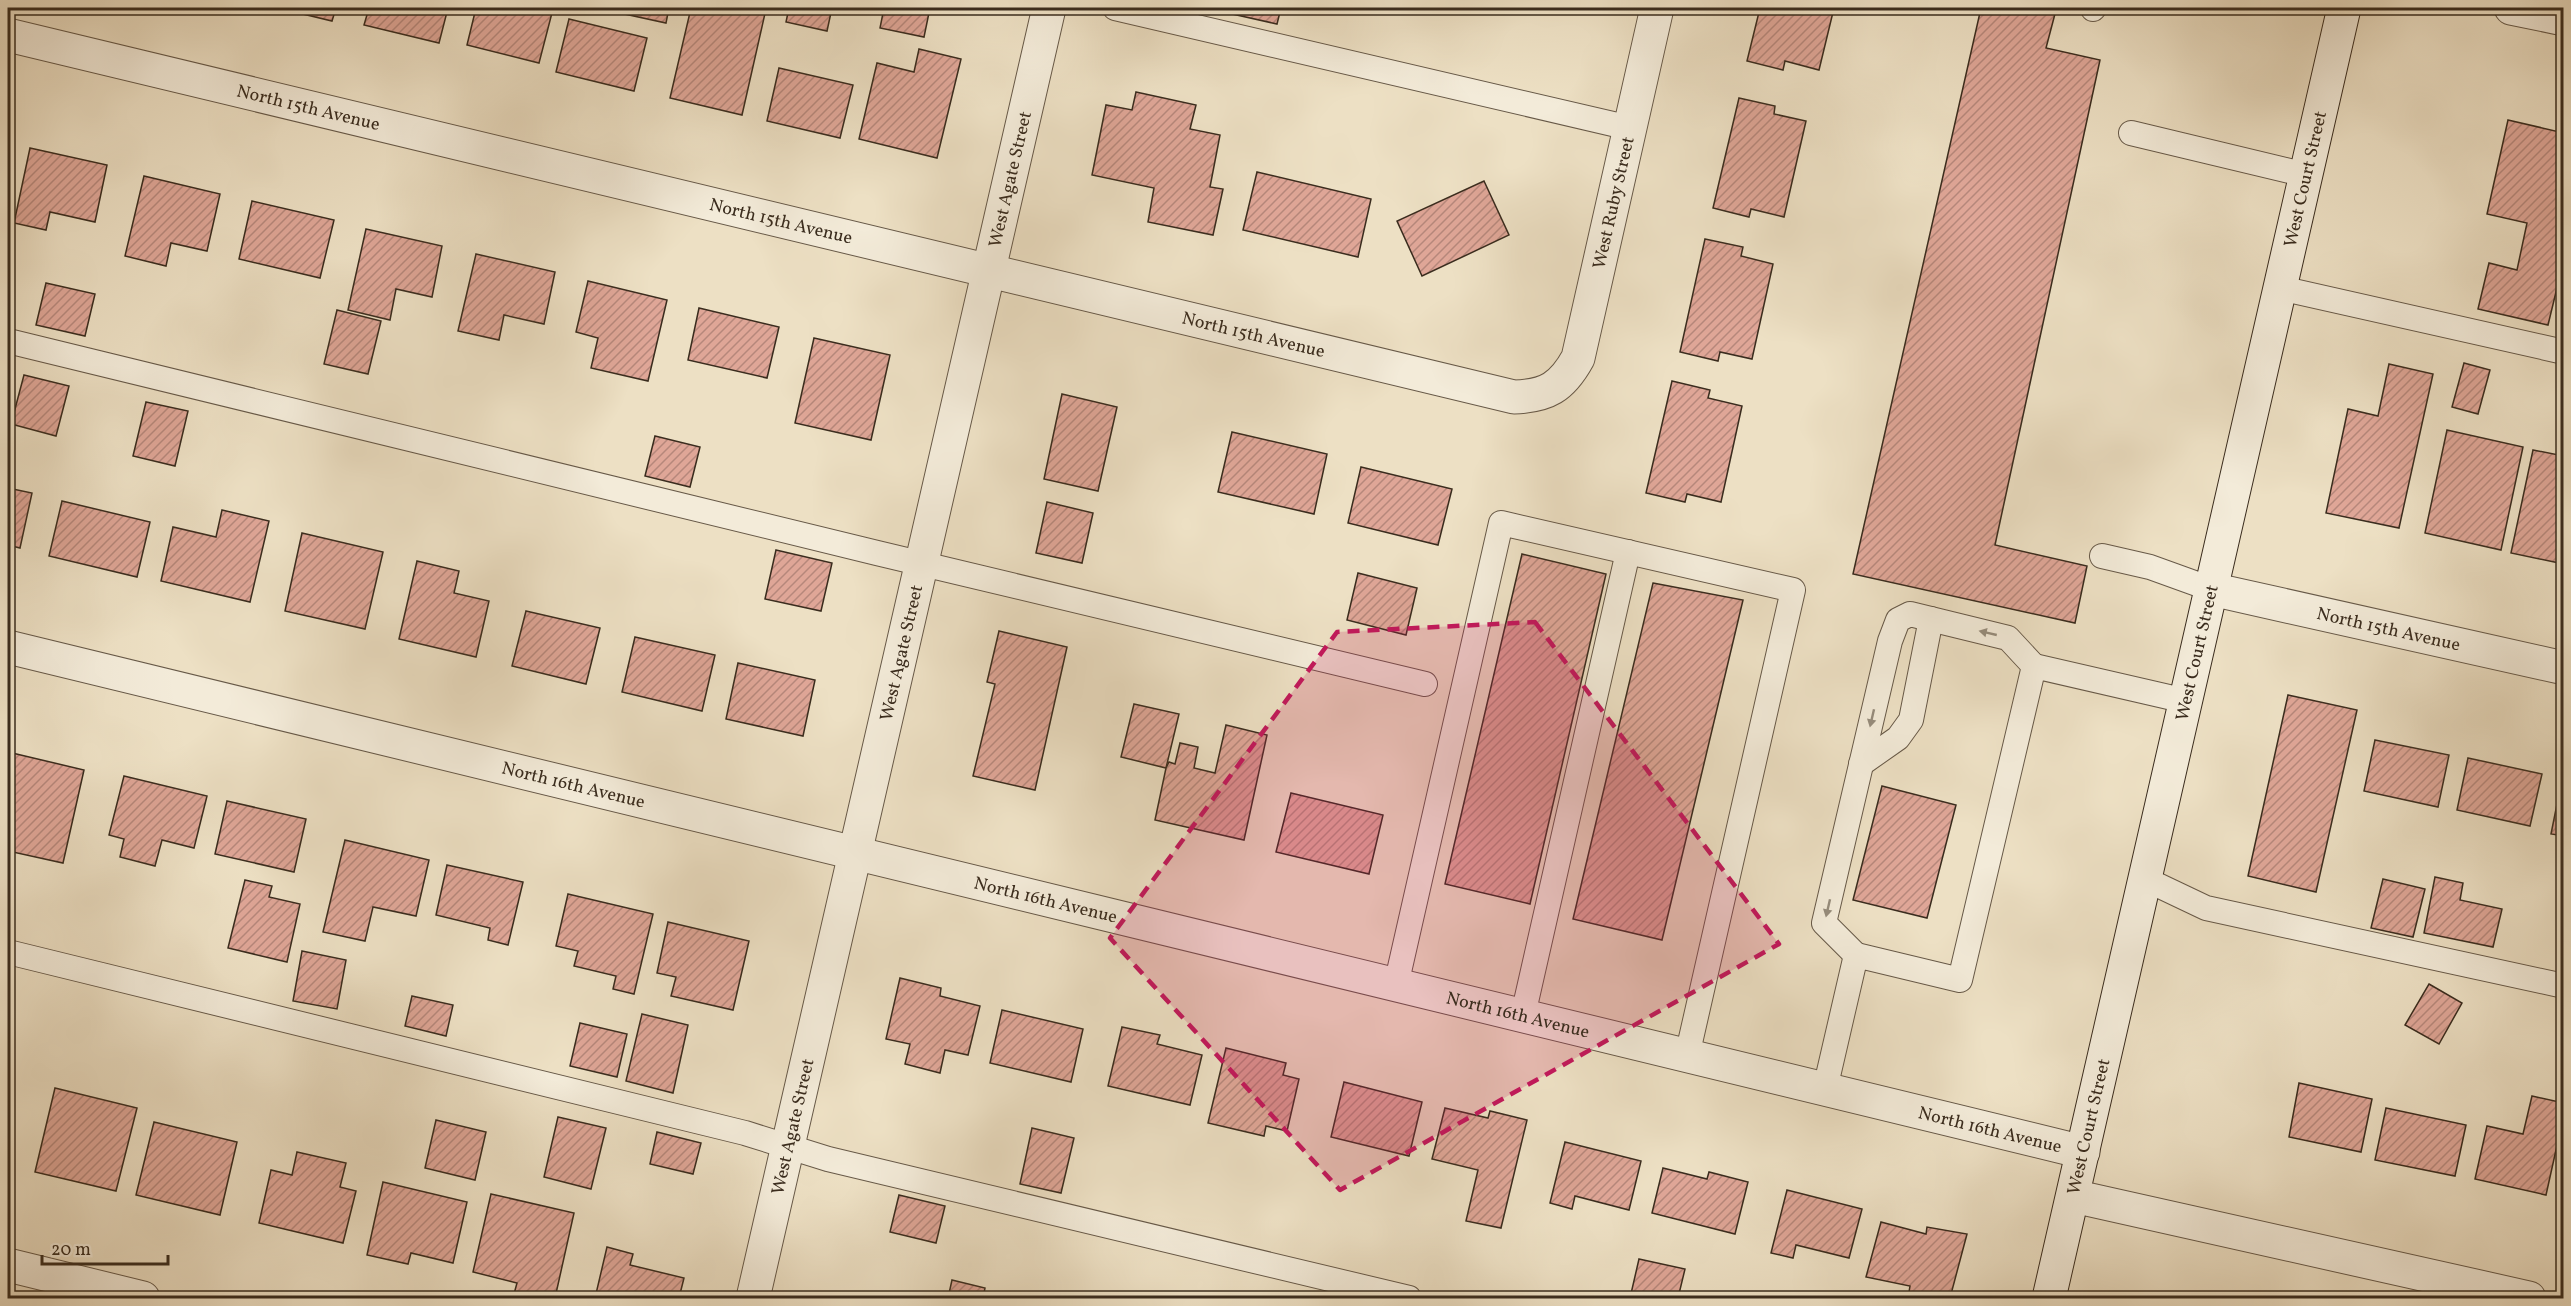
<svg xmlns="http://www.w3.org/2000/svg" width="2571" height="1306" viewBox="0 0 2571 1306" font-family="Vollkorn,serif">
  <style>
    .building { fill: url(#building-hatch); stroke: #3a2c1e; stroke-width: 1.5 }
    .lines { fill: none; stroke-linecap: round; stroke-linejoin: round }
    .service-casing { stroke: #675948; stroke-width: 26 }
    .minor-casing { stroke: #675948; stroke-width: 35 }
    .tertiary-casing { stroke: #675948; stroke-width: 35 }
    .secondary-casing { stroke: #3a2c1e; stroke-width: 35 }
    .service { stroke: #f3ebd9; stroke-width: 24 }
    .minor { stroke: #f3ebd9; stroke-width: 33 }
    .tertiary { stroke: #f3ebd9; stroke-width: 33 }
    .secondary { stroke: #f3ebd9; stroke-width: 33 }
    .oneway { fill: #968c7c }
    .marked { fill: #c2185b; fill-opacity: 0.2; stroke: #c2185b; stroke-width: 4.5; stroke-dasharray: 12 8; stroke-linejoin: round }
    .labels { text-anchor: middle; stroke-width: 4.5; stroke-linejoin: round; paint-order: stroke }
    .street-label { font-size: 18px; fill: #3a2c1e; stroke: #f3ebd9 }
  </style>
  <defs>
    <pattern id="building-hatch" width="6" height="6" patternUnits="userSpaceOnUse" patternTransform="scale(1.5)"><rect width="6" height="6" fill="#dfa697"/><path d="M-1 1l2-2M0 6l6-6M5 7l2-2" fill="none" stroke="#b6877b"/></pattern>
  </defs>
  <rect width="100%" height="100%" fill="#ede0c4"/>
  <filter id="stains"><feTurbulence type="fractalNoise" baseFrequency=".00333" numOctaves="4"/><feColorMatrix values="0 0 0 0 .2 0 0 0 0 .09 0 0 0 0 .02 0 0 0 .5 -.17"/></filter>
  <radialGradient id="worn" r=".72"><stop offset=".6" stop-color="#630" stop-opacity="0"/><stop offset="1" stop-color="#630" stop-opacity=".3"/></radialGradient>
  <!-- building -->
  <g class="building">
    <path d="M 278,8 L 336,8 L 332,21 Z"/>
    <path d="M 369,8 L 448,8 L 439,43 L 364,25 Z"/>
    <path d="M 476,8 L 553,9 L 539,63 L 467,45 Z"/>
    <path d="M 597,8 L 669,8 L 666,23 Z"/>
    <path d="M 691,8 L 766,9 L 742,115 L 670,98 Z"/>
    <path d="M 789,8 L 832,8 L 827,31 L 786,22 Z"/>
    <path d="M 884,8 L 930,8 L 924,37 L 880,28 Z"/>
    <path d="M 1224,8 L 1281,8 L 1277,24 L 1223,12 Z"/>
    <path d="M 1760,8 L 1834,8 L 1819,70 L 1785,61 L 1783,70 L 1747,61 Z"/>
    <path d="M 1981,8 L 2045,8 L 2056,10 L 2046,48 L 2100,60 L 1995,545 L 2087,566 L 2075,623 L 1853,574 Z"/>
    <path d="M 569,19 L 647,38 L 634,91 L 556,72 Z"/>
    <path d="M 919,49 L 961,59 L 937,158 L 859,139 L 877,63 L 914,72 Z"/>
    <path d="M 779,68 L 853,85 L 840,138 L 767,121 Z"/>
    <path d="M 1136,92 L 1196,105 L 1190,129 L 1220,135 L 1210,187 L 1223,189 L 1213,235 L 1148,222 L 1154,188 L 1092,175 L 1106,105 L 1132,110 Z"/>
    <path d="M 1739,98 L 1775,106 L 1774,114 L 1806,121 L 1784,217 L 1751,209 L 1749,217 L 1713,208 Z"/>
    <path d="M 2508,120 L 2564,133 L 2564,259 L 2548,325 L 2478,309 L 2489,263 L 2517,270 L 2527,223 L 2487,214 Z"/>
    <path d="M 30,148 L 107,165 L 95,222 L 50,212 L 46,230 L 14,223 Z"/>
    <path d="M 1257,172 L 1371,199 L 1358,257 L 1243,230 Z"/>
    <path d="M 144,176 L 220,194 L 207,251 L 171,243 L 166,266 L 125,256 Z"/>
    <path d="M 1484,181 L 1509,235 L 1422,276 L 1397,221 Z"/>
    <path d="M 252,201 L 334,220 L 320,278 L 239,259 Z"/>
    <path d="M 366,229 L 442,246 L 432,297 L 396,289 L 390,320 L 348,310 Z"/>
    <path d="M 1705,239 L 1743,247 L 1741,256 L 1773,264 L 1752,359 L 1720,352 L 1718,361 L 1680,352 Z"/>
    <path d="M 476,254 L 555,272 L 544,324 L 504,315 L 499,340 L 458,331 Z"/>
    <path d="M 588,281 L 667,300 L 648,381 L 591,368 L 598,338 L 576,332 Z"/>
    <path d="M 46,283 L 95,294 L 85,336 L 36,325 Z"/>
    <path d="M 699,308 L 779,327 L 767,378 L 688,360 Z"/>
    <path d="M 337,310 L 381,321 L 368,374 L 324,364 Z"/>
    <path d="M 814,338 L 890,355 L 871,440 L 795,423 Z"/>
    <path d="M 2464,363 L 2490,370 L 2478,414 L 2452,407 Z"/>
    <path d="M 2389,364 L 2433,374 L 2399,528 L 2326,513 L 2348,409 L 2378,416 Z"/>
    <path d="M 24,375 L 69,386 L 56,436 L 11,424 Z"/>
    <path d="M 1672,381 L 1710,390 L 1708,398 L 1742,406 L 1721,502 L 1687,494 L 1685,502 L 1646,493 Z"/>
    <path d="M 1062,394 L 1117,407 L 1098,491 L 1044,479 Z"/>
    <path d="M 146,402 L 188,411 L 175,466 L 133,456 Z"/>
    <path d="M 2447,430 L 2523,447 L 2501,550 L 2425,533 Z"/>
    <path d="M 1232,432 L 1327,454 L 1314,514 L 1218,492 Z"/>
    <path d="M 655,436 L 700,447 L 690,487 L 645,476 Z"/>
    <path d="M 2533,450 L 2564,456 L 2564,564 L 2511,553 Z"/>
    <path d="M 1361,467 L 1452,489 L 1438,545 L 1348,523 Z"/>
    <path d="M 8,488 L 32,493 L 20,548 L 8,545 Z"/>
    <path d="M 62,501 L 150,522 L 137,577 L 49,556 Z"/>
    <path d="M 1047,502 L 1093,513 L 1082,563 L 1036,553 Z"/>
    <path d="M 222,510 L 269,521 L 250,602 L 161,581 L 173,527 L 216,537 Z"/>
    <path d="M 302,533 L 383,552 L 365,629 L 285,611 Z"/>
    <path d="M 776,550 L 832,563 L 821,611 L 765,599 Z"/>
    <path d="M 1522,554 L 1606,574 L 1530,904 L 1445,884 Z"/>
    <path d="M 417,561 L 459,571 L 454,593 L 489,601 L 476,657 L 399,639 Z"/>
    <path d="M 1358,573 L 1417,588 L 1406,635 L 1347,620 Z"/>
    <path d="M 1653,583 L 1743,600 L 1662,940 L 1573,919 Z"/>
    <path d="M 526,611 L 600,628 L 586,684 L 512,666 Z"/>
    <path d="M 999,631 L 1067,647 L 1035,790 L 973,776 L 995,684 L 987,682 Z"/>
    <path d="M 635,637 L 715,655 L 702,711 L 622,692 Z"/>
    <path d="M 738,663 L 815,680 L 803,736 L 726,719 Z"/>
    <path d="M 2288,695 L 2357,710 L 2316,892 L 2248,876 Z"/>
    <path d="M 1134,704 L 1179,714 L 1166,768 L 1121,757 Z"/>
    <path d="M 1226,725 L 1267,735 L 1244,840 L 1155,820 L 1166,768 L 1169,762 L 1175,764 L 1180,743 L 1198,747 L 1194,768 L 1215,773 Z"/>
    <path d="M 2375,740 L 2449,755 L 2438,807 L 2364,791 Z"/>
    <path d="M 8,752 L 84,770 L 63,863 L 8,851 Z"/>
    <path d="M 2468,758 L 2542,774 L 2530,826 L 2457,810 Z"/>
    <path d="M 124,776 L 207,796 L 194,848 L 162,840 L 155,866 L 120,857 L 124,839 L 109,835 Z"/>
    <path d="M 2562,779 L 2564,780 L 2564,836 L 2551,834 Z"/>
    <path d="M 1882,786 L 1956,805 L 1927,918 L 1853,900 Z"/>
    <path d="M 1291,793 L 1383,815 L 1369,874 L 1276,852 Z"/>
    <path d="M 227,801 L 306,819 L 294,872 L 215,854 Z"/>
    <path d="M 345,840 L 429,860 L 416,916 L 373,907 L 365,941 L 323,932 Z"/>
    <path d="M 447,865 L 523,882 L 508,945 L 488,940 L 490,928 L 436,915 Z"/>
    <path d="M 2435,877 L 2463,883 L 2460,900 L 2502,909 L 2493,947 L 2424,933 Z"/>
    <path d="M 2383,879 L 2425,889 L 2413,937 L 2371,928 Z"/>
    <path d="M 245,880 L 272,886 L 269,897 L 300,904 L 287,962 L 228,948 Z"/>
    <path d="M 568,894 L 653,914 L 634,994 L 613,989 L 616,976 L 574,966 L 578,951 L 556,946 Z"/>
    <path d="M 668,922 L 749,941 L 733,1010 L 671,996 L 676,977 L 657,973 Z"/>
    <path d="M 302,951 L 346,960 L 337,1009 L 293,1001 Z"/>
    <path d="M 900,978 L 941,988 L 940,996 L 980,1006 L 968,1055 L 945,1050 L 940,1073 L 905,1064 L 910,1044 L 886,1039 Z"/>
    <path d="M 2429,984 L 2462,1003 L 2439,1044 L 2405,1025 Z"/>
    <path d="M 412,996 L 453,1005 L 446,1036 L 405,1026 Z"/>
    <path d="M 1002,1010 L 1083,1029 L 1071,1082 L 990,1063 Z"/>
    <path d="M 642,1014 L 688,1025 L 673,1093 L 626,1081 Z"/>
    <path d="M 580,1023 L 627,1034 L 617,1077 L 570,1066 Z"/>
    <path d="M 1122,1027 L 1160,1035 L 1157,1044 L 1202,1055 L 1190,1105 L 1108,1086 Z"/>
    <path d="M 1226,1048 L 1286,1063 L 1283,1075 L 1299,1079 L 1287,1131 L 1266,1126 L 1264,1136 L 1208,1123 Z"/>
    <path d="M 1344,1082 L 1422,1102 L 1409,1156 L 1331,1137 Z"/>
    <path d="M 2299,1083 L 2372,1099 L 2361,1152 L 2289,1137 Z"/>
    <path d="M 55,1088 L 137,1108 L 116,1191 L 35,1172 Z"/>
    <path d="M 2532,1096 L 2564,1103 L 2564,1114 L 2546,1195 L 2475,1179 L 2487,1126 L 2523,1134 Z"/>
    <path d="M 1445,1108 L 1488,1118 L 1490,1111 L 1527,1120 L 1501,1228 L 1466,1221 L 1478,1170 L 1432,1159 Z"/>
    <path d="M 2386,1108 L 2466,1125 L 2455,1176 L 2375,1160 Z"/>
    <path d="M 558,1117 L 606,1128 L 591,1189 L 544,1177 Z"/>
    <path d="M 436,1120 L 486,1132 L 475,1180 L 425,1168 Z"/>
    <path d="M 154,1122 L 237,1142 L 220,1215 L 136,1195 Z"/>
    <path d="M 1032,1128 L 1074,1138 L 1061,1193 L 1020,1184 Z"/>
    <path d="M 657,1132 L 701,1143 L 693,1174 L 650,1164 Z"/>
    <path d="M 1565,1142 L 1641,1161 L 1629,1210 L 1575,1196 L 1572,1209 L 1550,1203 Z"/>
    <path d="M 297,1152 L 346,1163 L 340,1187 L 356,1191 L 343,1243 L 259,1223 L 271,1170 L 292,1175 Z"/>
    <path d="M 1663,1168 L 1707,1179 L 1709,1172 L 1748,1182 L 1735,1234 L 1652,1213 Z"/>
    <path d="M 383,1182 L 467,1202 L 453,1263 L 411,1253 L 408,1264 L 367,1255 Z"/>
    <path d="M 1787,1190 L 1862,1209 L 1849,1258 L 1796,1245 L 1793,1258 L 1771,1253 Z"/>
    <path d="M 491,1194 L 574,1213 L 555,1298 L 535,1298 L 514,1294 L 517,1283 L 473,1272 Z"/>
    <path d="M 899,1195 L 945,1206 L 936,1243 L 890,1232 Z"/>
    <path d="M 1881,1222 L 1926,1234 L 1927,1227 L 1967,1234 L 1950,1298 L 1908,1298 L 1910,1286 L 1866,1277 Z"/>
    <path d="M 607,1247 L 633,1254 L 630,1265 L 684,1278 L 679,1298 L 595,1298 Z"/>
    <path d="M 1639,1259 L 1685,1269 L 1678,1298 L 1630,1298 Z"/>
    <path d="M 952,1280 L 985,1288 L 983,1298 L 948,1298 Z"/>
  </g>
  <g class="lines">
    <!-- service casing -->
    <g class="service-casing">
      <g id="service">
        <path d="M 1115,8 L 1630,128"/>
        <path d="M 2093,9 L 2094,8"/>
        <path d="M 2131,133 L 2306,175"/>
        <path d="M 2280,288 L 2564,352"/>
        <path d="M 8,341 L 877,553 L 1425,684"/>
        <path d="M 2102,556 L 2150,567 L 2211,589"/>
        <path d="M 1861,764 L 1898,738 L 1911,720 L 1931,619"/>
        <path d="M 2145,879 L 2206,908 L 2564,986"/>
        <path d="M 8,952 L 745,1133 L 828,1159 L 1409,1298"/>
        <path d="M 1856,955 L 1824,923 L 1890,641 L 1898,620 L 1910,614 L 2008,638 L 2034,666"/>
        <path d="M 1396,985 L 1501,523 L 1793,590 L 1687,1056"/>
        <path d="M 1523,1015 L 1628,552"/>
        <path d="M 1825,1089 L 1856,955 L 1960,980 L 2034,666 L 2186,701"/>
      </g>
    </g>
    <!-- minor casing -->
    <g class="minor-casing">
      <g id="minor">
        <path id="s1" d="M 8,35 L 1514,397 C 1547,396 1562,387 1578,358 L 1657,8"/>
        <path id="s2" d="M 2211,589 L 2564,668"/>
        <path id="s3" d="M 8,647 L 2083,1152"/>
        <path d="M 2073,1196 L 2529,1298"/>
        <path d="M 8,1265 L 143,1298"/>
        <path id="s4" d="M 753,1298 L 1049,8"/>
      </g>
    </g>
    <!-- tertiary casing -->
    <g class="tertiary-casing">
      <path id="tertiary" d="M 2511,8 L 2564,19"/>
    </g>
    <!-- secondary casing -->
    <g class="secondary-casing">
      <g id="secondary">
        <path id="s5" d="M 2049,1298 L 2344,8"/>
      </g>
    </g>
    <!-- service -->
    <use href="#service" class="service"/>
    <!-- minor -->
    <use href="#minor" class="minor"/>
    <!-- tertiary -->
    <use href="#tertiary" class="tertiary"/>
    <!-- secondary -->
    <use href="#secondary" class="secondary"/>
  </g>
  <!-- one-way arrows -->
  <defs><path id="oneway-solid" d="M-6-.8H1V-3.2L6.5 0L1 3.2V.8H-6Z" transform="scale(1.5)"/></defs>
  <g class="oneway">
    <use href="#oneway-solid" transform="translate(1988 633) rotate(-167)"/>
    <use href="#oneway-solid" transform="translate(1872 718) rotate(103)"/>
    <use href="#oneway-solid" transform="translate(1828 908) rotate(103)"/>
  </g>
  <!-- marked area -->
  <path class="marked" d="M 1535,622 L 1779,944 L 1340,1190 L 1110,938 L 1337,632 Z"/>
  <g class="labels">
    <!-- street labels -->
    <g class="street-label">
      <text dy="6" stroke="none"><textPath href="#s1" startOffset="309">North 15th Avenue</textPath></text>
      <text dy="6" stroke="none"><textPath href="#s4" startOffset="1148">West Agate Street</textPath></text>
      <text dy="6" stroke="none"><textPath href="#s5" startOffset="1148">West Court Street</textPath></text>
      <text dy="6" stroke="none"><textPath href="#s1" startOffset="1788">West Ruby Street</textPath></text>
      <text dy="6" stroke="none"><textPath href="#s1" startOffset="795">North 15th Avenue</textPath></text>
      <text dy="6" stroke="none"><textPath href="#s1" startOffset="1281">North 15th Avenue</textPath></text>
      <text dy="6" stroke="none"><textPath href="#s2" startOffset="182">North 15th Avenue</textPath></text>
      <text dy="6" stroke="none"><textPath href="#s4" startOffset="662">West Agate Street</textPath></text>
      <text dy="6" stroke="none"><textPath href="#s5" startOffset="662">West Court Street</textPath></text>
      <text dy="6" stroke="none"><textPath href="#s3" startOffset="582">North 16th Avenue</textPath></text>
      <text dy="6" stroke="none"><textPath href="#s3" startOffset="1068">North 16th Avenue</textPath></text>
      <text dy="6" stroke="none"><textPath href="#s3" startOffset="1554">North 16th Avenue</textPath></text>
      <text dy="6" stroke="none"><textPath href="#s4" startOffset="176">West Agate Street</textPath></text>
      <text dy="6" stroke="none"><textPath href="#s5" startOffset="176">West Court Street</textPath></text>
      <text dy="6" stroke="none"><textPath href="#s3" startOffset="2040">North 16th Avenue</textPath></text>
    </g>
  </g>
  <!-- margin -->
  <rect width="2571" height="1306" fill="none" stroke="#ede0c4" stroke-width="30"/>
  <rect x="9" y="9" width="2553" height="1288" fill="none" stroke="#3a2c1e" stroke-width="3"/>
  <rect x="15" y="15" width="2541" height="1276" fill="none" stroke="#3a2c1e" stroke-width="1.5"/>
  <!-- scale -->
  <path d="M42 1255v9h126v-9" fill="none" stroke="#3a2c1e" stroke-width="3"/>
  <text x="51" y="1255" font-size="18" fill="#3a2c1e" stroke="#f3ebd9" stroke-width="4.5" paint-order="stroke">20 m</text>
  <rect width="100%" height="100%" filter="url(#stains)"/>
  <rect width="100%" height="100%" fill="url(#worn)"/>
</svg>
